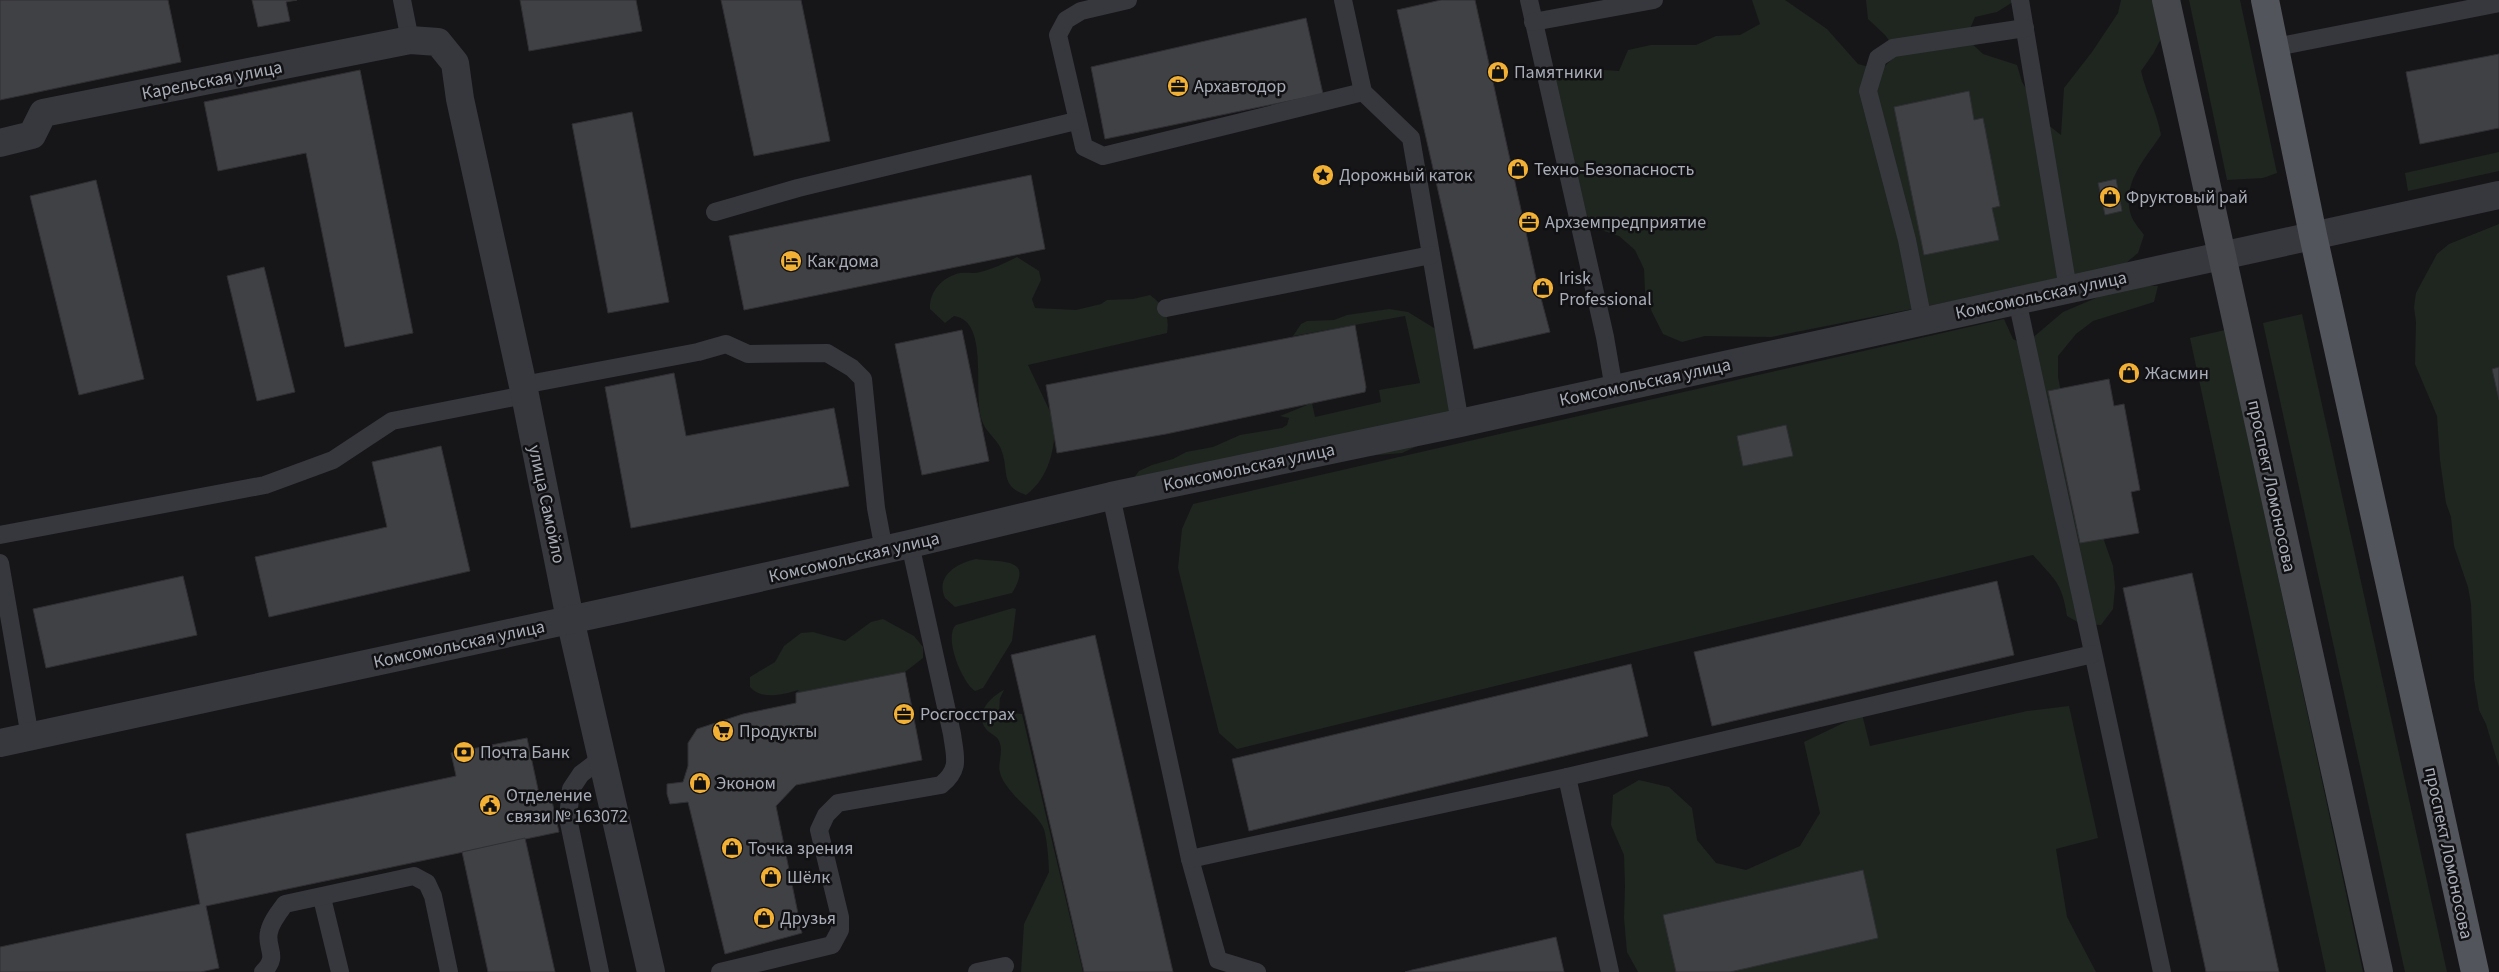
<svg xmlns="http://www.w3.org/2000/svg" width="2499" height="972" viewBox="0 0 2499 972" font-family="'Source Sans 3',sans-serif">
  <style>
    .green { fill: #1e261f }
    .building { fill: #404145; stroke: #303034 }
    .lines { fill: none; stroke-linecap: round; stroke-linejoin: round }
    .lane { stroke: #37383d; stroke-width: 18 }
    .street { stroke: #37383d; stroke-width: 28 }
    .secondary { stroke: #45474d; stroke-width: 28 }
    .primary { stroke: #53555c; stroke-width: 28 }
    .labels { text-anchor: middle; stroke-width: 5; stroke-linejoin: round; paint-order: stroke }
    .poi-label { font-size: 18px; fill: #a8adb8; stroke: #111113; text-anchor: start }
    .street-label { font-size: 18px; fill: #a8adb8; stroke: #111113 }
  </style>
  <rect width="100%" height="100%" fill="#161618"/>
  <!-- green -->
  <g class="green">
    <path d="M 1752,0 L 1785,0 L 1827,29 L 1858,64 L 1881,70 L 1898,53 L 1885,35 L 1868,19 L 1866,0 L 2016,0 L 1997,12 L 1975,17 L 1966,38 L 1983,54 L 2017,65 L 2022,82 L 2034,101 L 2043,121 L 2061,135 L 2064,88 L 2092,52 L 2118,13 L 2121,0 L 2154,0 L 2163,35 L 2153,54 L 2141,71 C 2146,93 2157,112 2161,135 C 2145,159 2121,184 2131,215 C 2133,222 2140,229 2144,235 L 2138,253 L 2120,268 L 1771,337 L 1705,336 L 1682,342 L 1663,334 L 1652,312 L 1645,291 L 1644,269 L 1635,250 L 1619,236 L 1598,229 L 1584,212 L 1554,78 L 1574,68 L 1619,71 L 1628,50 L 1651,45 L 1696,45 L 1716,36 L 1740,35 L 1760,24 Z"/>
    <path d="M 2189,0 L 2240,0 L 2277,173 L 2263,178 L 2227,180 Z"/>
    <path d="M 2499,152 L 2499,171 L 2408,191 L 2405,173 Z"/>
    <path d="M 2499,224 L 2499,367 L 2492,369 L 2499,400 L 2499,767 L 2486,724 L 2479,710 L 2474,679 L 2471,604 L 2468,587 L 2454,546 L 2451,517 L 2446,503 L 2440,460 L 2437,416 L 2415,364 L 2416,322 L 2414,307 L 2416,293 L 2437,254 L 2449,244 Z"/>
    <path d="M 1017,257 L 1039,271 L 1041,280 L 1032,299 L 1035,308 L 1076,310 L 1101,304 L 1107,300 L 1133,299 L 1150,295 C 1164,305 1170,316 1167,333 L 1028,365 L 1055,422 C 1055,449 1049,478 1026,495 C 1000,486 1009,472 1002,452 C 999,440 987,434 983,423 C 971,397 991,321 954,316 L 945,323 L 930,309 C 929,292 942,277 960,273 C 967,272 974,274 980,272 C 993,269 1005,263 1017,257 Z"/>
    <path d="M 2147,286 L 2158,286 L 2154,302 L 2093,321 L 2076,334 L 2058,356 L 2058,377 L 2062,397 L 2091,503 L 2113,566 L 2115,587 L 2113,609 L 2101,625 L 2081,624 L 2067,616 C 2062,582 2054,579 2033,555 L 1237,749 L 1219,733 L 1178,568 L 1182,529 L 1193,504 L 2004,319 L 2013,339 L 2024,345 L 2063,312 L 2103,295 Z"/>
    <path d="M 1389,309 L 1408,312 L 1439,331 L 1457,354 L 1461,386 L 1457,402 L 1426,442 L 1402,453 L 1367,456 L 1131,482 L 1139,471 L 1152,465 L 1173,459 L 1186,452 L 1213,447 L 1240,435 L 1282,428 L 1287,425 L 1289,418 L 1280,416 L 1312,403 L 1315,417 L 1381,402 L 1379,390 L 1420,383 L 1405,316 L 1293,336 L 1301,324 L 1307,321 L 1334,320 L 1347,315 Z"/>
    <path d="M 2302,314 L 2447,972 L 2405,972 L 2263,323 Z"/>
    <path d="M 2225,330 L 2363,972 L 2326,972 L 2190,338 Z"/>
    <path d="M 976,559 C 1000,563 1035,556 1012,593 L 955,607 L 945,598 C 935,576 957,563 976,559 Z"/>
    <path d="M 1013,608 L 1016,609 L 1012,641 L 983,688 L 975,691 C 962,683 943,636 956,625 Z"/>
    <path d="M 883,619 L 914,636 L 923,647 L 923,658 L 905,672 L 796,693 L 799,690 C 783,694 763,701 750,687 L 750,677 L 775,662 L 784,646 L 801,633 L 813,632 L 845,641 L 871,622 Z"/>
    <path d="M 1004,690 L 1000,698 L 999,712 L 1022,714 L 1083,972 L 1021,972 L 1024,924 L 1049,872 C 1049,863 1047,835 1043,827 C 1034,810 1007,795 1000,773 C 997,762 1005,751 998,739 C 995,735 989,733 986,729 C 974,714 990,697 1004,690 Z"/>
    <path d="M 2069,706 L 2098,838 L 2056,849 L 2067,917 L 2096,972 L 1638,972 L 1627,952 L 1624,918 L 1625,886 L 1624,855 L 1611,825 L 1613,795 L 1639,780 L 1669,787 L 1692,808 L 1697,840 L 1716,863 L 1746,870 L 1800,846 L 1820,813 L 1804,742 L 1862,714 L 1870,746 L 2027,711 Z"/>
  </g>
  <!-- building -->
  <g class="building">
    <path d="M 0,0 L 168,0 L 181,62 L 0,100 Z"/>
    <path d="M 252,0 L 297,0 L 286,2 L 290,21 L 258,27 Z"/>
    <path d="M 520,0 L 636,0 L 642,31 L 529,51 Z"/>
    <path d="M 721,0 L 801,0 L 830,141 L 754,156 Z"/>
    <path d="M 1441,0 L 1475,0 L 1538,287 L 1550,332 L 1474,349 L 1397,10 Z"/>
    <path d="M 1306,18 L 1323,94 L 1105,139 L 1091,67 Z"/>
    <path d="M 2499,54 L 2499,128 L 2420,144 L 2406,72 Z"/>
    <path d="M 360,70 L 413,333 L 345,347 L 306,153 L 218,171 L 204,102 Z"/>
    <path d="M 1969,91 L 1974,120 L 1983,118 L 2000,206 L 1992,208 L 1999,240 L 1924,255 L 1894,107 Z"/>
    <path d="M 632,112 L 669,302 L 608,313 L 572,124 Z"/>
    <path d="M 1031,175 L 1045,249 L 744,310 L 729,236 Z"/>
    <path d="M 2116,179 L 2122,211 L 2105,215 L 2098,183 Z"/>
    <path d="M 96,180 L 144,379 L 79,395 L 30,196 Z"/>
    <path d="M 264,267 L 295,392 L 257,401 L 227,276 Z"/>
    <path d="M 1355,325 L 1366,387 L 1365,392 L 1166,434 L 1057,453 L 1046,385 Z"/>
    <path d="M 962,330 L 989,461 L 922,475 L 895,344 Z"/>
    <path d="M 2499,367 L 2499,400 L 2492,369 Z"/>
    <path d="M 674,373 L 686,436 L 834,408 L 849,486 L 631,528 L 605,387 Z"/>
    <path d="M 2109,379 L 2114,406 L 2124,404 L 2140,490 L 2131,492 L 2139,533 L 2080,543 L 2048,391 Z"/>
    <path d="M 1786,425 L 1793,456 L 1743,466 L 1737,436 Z"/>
    <path d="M 441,446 L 470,571 L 269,617 L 255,557 L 387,527 L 372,462 Z"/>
    <path d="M 2192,573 L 2279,972 L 2206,972 L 2205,967 L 2123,588 Z"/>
    <path d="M 183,576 L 197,635 L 46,668 L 33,609 Z"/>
    <path d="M 1997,581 L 2014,655 L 1712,726 L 1694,652 Z"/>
    <path d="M 1095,635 L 1105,679 L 1173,972 L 1084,972 L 1011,655 Z"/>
    <path d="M 1631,664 L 1648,736 L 1249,831 L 1232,759 Z"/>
    <path d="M 905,672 L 922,760 L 796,785 L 776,806 L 802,933 L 725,954 L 688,802 L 670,804 L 667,794 L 667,784 L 683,782 L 688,766 L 688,743 L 697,729 L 743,714 L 796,703 L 796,693 Z"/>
    <path d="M 527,738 L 541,803 L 552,801 L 559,832 L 206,906 L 219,968 L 201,972 L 0,972 L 0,947 L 200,904 L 186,834 L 456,776 L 451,753 Z"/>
    <path d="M 525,838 L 555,972 L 488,972 L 462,852 Z"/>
    <path d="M 1863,870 L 1878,938 L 1730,972 L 1676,972 L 1663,915 Z"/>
    <path d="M 1556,937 L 1564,972 L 1405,972 L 1412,970 Z"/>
  </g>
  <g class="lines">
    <!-- lane -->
    <g class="lane">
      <path d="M 402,0 L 410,40"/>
      <path d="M 1128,0 L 1081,11 L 1066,20 L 1058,35 L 1084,147 L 1103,156 L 1363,92"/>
      <path d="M 1343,0 L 1363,92 L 1411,138 L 1460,423"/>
      <path d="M 1529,0 L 1605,337 L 1614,389"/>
      <path d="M 2020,0 L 2068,289"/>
      <path d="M 1533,22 L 1654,0"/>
      <path d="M 2276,47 L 2499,3"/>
      <path d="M 715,212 L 798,188 L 1076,121"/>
      <path d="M 2017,300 L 2162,972"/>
      <path d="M 1166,308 L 1431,255"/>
      <path d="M 1923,321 L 1907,240 L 1868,91 L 1878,58 L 1893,48 L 2025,28"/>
      <path d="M 523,385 L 698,352 L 726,344 L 748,354 L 827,353 L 852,368 L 863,379 L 876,508 L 884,550"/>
      <path d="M 1111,496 L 1190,859 L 1218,960 L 1257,972"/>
      <path d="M 0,535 L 265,485 L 333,460 L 392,421 L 525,395"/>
      <path d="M 0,563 L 30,737"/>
      <path d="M 1567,777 L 1610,972"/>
      <path d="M 1190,859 L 1567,777 L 2093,654"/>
      <path d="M 322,898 L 340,972"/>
      <path d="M 263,972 C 280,956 265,948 269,932 C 271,922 279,912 285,904 L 414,876 L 427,883 L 433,896 L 449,972"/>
      <path d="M 600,972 L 568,818 L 571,789 L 581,774 L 602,758"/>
      <path d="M 720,972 L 832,945 L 840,930 L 840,917 L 819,830 L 826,815 L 838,803 L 941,785 C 961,769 955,757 952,734 L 910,544"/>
      <path d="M 977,972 L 1005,966"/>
    </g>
    <!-- street -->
    <g class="street">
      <path d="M 0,143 L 32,135 L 43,113 L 410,40 L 438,42 L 455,63 L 460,99 L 525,395 L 570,619 L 651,972"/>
      <path d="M 0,743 L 625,608 L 910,544 L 1111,496 L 1460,423 L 2499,195"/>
    </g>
    <!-- secondary -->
    <path class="secondary" d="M 2166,0 L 2379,972"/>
    <!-- primary -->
    <path class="primary" d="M 2265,0 L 2313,235 L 2475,972"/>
  </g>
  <!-- icons -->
  <defs>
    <g id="shop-disc" transform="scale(1.125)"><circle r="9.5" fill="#f2b134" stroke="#111113"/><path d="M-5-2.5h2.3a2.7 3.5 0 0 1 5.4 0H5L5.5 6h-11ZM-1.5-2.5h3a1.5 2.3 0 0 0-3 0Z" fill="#111"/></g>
    <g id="office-disc" transform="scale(1.125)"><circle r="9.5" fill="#f2b134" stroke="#111113"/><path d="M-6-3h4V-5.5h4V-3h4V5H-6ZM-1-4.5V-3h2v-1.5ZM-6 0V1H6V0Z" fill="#111"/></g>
    <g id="sight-disc" transform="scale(1.125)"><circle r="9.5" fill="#f2b134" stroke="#111113"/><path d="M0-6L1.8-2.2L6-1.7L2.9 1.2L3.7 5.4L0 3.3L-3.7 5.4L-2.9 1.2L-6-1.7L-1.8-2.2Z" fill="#111"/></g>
    <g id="hotel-disc" transform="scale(1.125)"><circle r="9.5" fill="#f2b134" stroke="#111113"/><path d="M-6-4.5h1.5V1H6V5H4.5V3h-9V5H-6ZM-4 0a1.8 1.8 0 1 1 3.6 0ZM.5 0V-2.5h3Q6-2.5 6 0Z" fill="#111"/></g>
    <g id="supermarket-disc" transform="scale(1.125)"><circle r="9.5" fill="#f2b134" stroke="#111113"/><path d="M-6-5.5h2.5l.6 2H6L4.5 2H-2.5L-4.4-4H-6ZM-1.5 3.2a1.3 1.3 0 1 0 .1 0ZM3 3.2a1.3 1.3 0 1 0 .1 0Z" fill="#111"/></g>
    <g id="bank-disc" transform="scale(1.125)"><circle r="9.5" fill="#f2b134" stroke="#111113"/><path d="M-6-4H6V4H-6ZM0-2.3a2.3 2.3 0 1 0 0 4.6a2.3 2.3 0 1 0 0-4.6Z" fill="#111"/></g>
    <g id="civic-disc" transform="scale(1.125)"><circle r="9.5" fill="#f2b134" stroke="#111113"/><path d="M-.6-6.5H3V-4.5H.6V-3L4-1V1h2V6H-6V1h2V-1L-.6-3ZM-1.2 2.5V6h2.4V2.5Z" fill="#111"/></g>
  </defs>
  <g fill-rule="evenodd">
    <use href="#shop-disc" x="1498" y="72"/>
    <use href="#office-disc" x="1178" y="86"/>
    <use href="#shop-disc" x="1518" y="169"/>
    <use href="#sight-disc" x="1323" y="175"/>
    <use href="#shop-disc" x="2110" y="197"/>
    <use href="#office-disc" x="1529" y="222"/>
    <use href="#hotel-disc" x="791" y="261"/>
    <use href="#shop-disc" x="1543" y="288"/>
    <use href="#shop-disc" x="2129" y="373"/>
    <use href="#office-disc" x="904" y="714"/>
    <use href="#supermarket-disc" x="723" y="731"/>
    <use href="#bank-disc" x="464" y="752"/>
    <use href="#shop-disc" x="700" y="783"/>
    <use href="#civic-disc" x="490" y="805"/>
    <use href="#shop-disc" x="732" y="848"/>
    <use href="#shop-disc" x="771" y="877"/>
    <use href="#shop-disc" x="764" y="918"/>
  </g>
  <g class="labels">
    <!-- poi labels -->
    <g class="poi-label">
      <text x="1514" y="78">Памятники</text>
      <text x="1194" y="92">Архавтодор</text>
      <text x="1534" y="175">Техно-Безопасность</text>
      <text x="1339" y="181">Дорожный каток</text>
      <text x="2126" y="203">Фруктовый рай</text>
      <text x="1545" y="228">Архземпредприятие</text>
      <text x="807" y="267">Как дома</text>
      <text x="1559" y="284">Irisk<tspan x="1559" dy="21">Professional</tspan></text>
      <text x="2145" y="379">Жасмин</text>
      <text x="920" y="720">Росгосстрах</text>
      <text x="739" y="737">Продукты</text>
      <text x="480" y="758">Почта Банк</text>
      <text x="716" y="789">Эконом</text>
      <text x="506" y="801">Отделение<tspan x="506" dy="21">связи № 163072</tspan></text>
      <text x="748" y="854">Точка зрения</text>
      <text x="787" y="883">Шёлк</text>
      <text x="780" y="924">Друзья</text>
    </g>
    <!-- street labels -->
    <g class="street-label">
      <text transform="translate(212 80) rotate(-11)" y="6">Карельская улица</text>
      <text transform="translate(2041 295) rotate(-12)" y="6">Комсомольская улица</text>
      <text transform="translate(1645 382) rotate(-12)" y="6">Комсомольская улица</text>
      <text transform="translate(1249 467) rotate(-12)" y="6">Комсомольская улица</text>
      <text transform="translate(2272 486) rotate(78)" y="6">проспект Ломоносова</text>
      <text transform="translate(547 504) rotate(78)" y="6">улица Самойло</text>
      <text transform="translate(854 557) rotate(-13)" y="6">Комсомольская улица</text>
      <text transform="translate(459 644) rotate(-12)" y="6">Комсомольская улица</text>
      <text transform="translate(2449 853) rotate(78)" y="6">проспект Ломоносова</text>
    </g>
  </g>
</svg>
